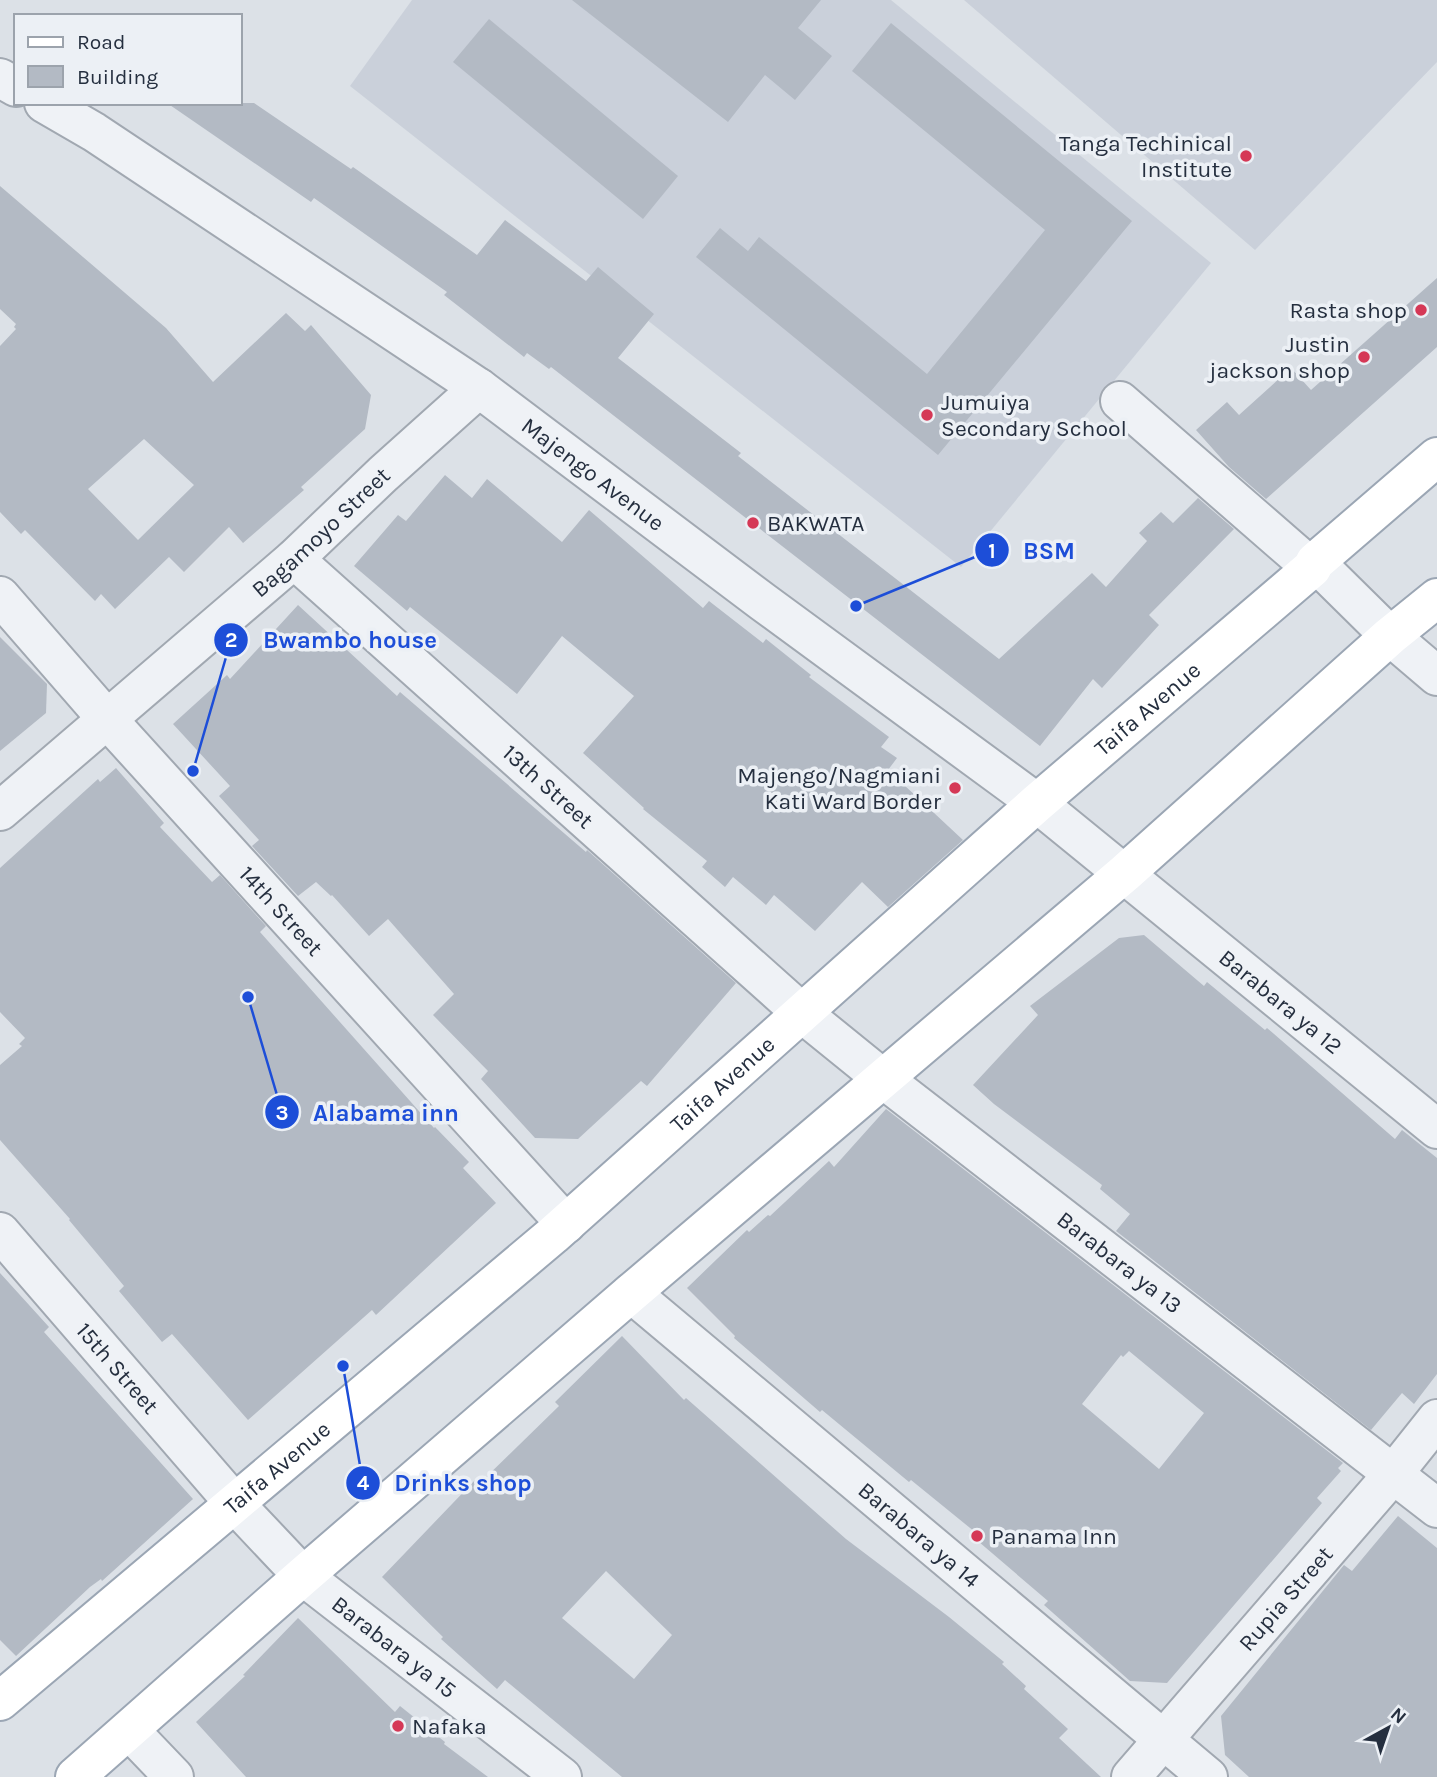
<svg xmlns="http://www.w3.org/2000/svg" width="1437" height="1777" viewBox="0 0 1437 1777" font-family="Karla,sans-serif">
  <style>
    .built { fill: #cad0da }
    .building { fill: #b3bac4; fill-rule: evenodd }
    .lines { fill: none; stroke-linecap: round; stroke-linejoin: round }
    .minor-casing { stroke: #a1a8b1; stroke-width: 42 }
    .major-casing { stroke: #9ba6b4; stroke-width: 42 }
    .minor { stroke: #eff2f6; stroke-width: 38 }
    .major { stroke: #fff; stroke-width: 38 }
    .poi-dot { fill: #d53856; stroke: #ecf0f5; stroke-width: 2.5 }
    .labels { text-anchor: middle; stroke-width: 7; stroke-linejoin: round; paint-order: stroke }
    .poi-label { font-size: 23px; fill: #252f3f; stroke: #ecf0f5; text-anchor: end }
    .street-label { font-size: 23px; fill: #252f3f; stroke: #ecf0f5 }
    .leader { fill: none; stroke: #1d4ed8; stroke-width: 2.5 }
    .callout-dot { fill: #1d4ed8; stroke: #ecf0f5; stroke-width: 2.5 }
    .mark-label { font-size: 21px; text-anchor: middle; font-weight: bold; fill: #fff }
    .callout-label { font-size: 24px; text-anchor: middle; font-weight: bold; fill: #1d4ed8; stroke: #ecf0f5; stroke-width: 7; stroke-linejoin: round; paint-order: stroke }
  </style>
  <rect width="100%" height="100%" fill="#dce1e7"/>
  <!-- built -->
  <g class="built">
    <path d="M 412,0 L 891,0 L 1211,263 L 961,567 L 350,86 Z"/>
    <path d="M 964,0 L 1437,0 L 1437,62 L 1255,250 Z"/>
  </g>
  <!-- building -->
  <g class="building">
    <path d="M 572,0 L 821,0 L 798,28 L 832,56 L 795,100 L 765,75 L 728,122 Z"/>
    <path d="M 489,19 L 678,176 L 643,219 L 453,62 Z"/>
    <path d="M 891,23 L 1132,221 L 938,455 L 696,257 L 720,228 L 748,251 L 759,237 L 927,374 L 1045,230 L 852,71 Z"/>
    <path d="M 167,103 L 254,103 L 351,169 L 353,167 L 477,255 L 505,220 L 586,281 L 598,267 L 654,314 L 618,358 L 741,453 L 738,456 L 999,659 L 1092,573 L 1106,587 L 1147,541 L 1139,533 L 1161,512 L 1173,523 L 1198,498 L 1234,529 L 1149,615 L 1159,625 L 1102,688 L 1093,679 L 1040,746 L 551,367 L 549,369 L 527,353 L 524,357 L 444,295 L 447,292 L 314,198 L 311,202 Z"/>
    <path d="M 0,186 L 166,328 L 213,382 L 286,313 L 305,331 L 311,325 L 371,395 L 365,429 L 301,487 L 304,490 L 243,543 L 229,527 L 184,572 L 169,557 L 115,609 L 101,594 L 95,601 L 25,530 L 21,534 L 0,512 L 0,346 L 16,329 L 14,327 L 16,324 L 0,309 ZM 144,439 L 194,485 L 138,540 L 88,489 Z"/>
    <path d="M 1437,278 L 1437,347 L 1266,499 L 1229,467 L 1196,430 L 1227,402 L 1239,415 L 1291,368 L 1311,390 Z"/>
    <path d="M 445,475 L 472,498 L 487,479 L 562,542 L 589,510 L 703,608 L 709,601 L 763,643 L 766,639 L 811,675 L 809,677 L 889,737 L 881,747 L 897,758 L 888,770 L 963,840 L 888,907 L 862,882 L 815,931 L 774,895 L 766,905 L 733,877 L 725,887 L 702,867 L 707,861 L 643,809 L 644,808 L 583,753 L 634,696 L 562,636 L 517,694 L 410,607 L 407,611 L 354,566 L 398,515 L 406,521 Z"/>
    <path d="M 298,605 L 397,696 L 400,692 L 586,852 L 587,850 L 736,983 L 647,1086 L 641,1081 L 578,1139 L 535,1138 L 481,1079 L 488,1071 L 433,1015 L 454,994 L 388,919 L 369,936 L 332,895 L 331,896 L 316,882 L 298,896 L 252,846 L 259,840 L 219,796 L 230,786 L 173,724 L 227,675 L 230,679 Z"/>
    <path d="M 0,637 L 47,684 L 46,713 L 0,751 Z"/>
    <path d="M 116,768 L 164,823 L 160,827 L 212,882 L 220,875 L 266,926 L 260,932 L 434,1128 L 435,1127 L 469,1162 L 463,1168 L 496,1203 L 376,1315 L 372,1310 L 248,1420 L 172,1334 L 162,1342 L 119,1291 L 124,1286 L 69,1220 L 70,1219 L 0,1140 L 0,1065 L 22,1046 L 19,1044 L 25,1038 L 0,1012 L 0,868 L 98,779 L 100,782 Z"/>
    <path d="M 1144,935 L 1204,986 L 1207,982 L 1265,1030 L 1267,1028 L 1395,1139 L 1402,1130 L 1437,1158 L 1437,1374 L 1414,1404 L 1402,1393 L 1371,1430 L 1116,1231 L 1130,1214 L 1100,1189 L 1102,1185 L 994,1104 L 973,1085 L 1038,1015 L 1030,1006 L 1119,938 Z"/>
    <path d="M 886,1109 L 1343,1463 L 1338,1468 L 1341,1471 L 1317,1498 L 1322,1503 L 1167,1683 L 1130,1681 L 1044,1605 L 1048,1601 L 972,1536 L 975,1532 L 911,1480 L 909,1482 L 822,1410 L 820,1412 L 734,1338 L 735,1336 L 687,1288 L 747,1230 L 749,1232 L 768,1215 L 770,1216 L 829,1161 L 834,1167 ZM 1129,1351 L 1204,1413 L 1159,1469 L 1082,1404 L 1121,1355 L 1123,1357 Z"/>
    <path d="M 0,1273 L 49,1327 L 44,1332 L 193,1499 L 102,1581 L 101,1579 L 90,1587 L 16,1656 L 0,1640 Z"/>
    <path d="M 622,1336 L 684,1400 L 686,1398 L 846,1539 L 949,1617 L 1004,1662 L 1002,1664 L 1026,1686 L 1024,1689 L 1068,1729 L 1059,1738 L 1101,1777 L 622,1777 L 505,1680 L 497,1689 L 441,1639 L 443,1637 L 382,1577 L 476,1479 L 480,1483 L 559,1406 L 555,1402 ZM 606,1571 L 672,1635 L 634,1679 L 562,1618 Z"/>
    <path d="M 1398,1516 L 1437,1548 L 1437,1777 L 1249,1777 L 1225,1755 L 1221,1716 L 1344,1565 L 1352,1571 Z"/>
    <path d="M 298,1618 L 395,1712 L 400,1706 L 445,1742 L 444,1744 L 488,1777 L 246,1777 L 196,1722 L 245,1676 L 243,1675 Z"/>
  </g>
  <g class="lines">
    <!-- minor casing -->
    <g class="minor-casing">
      <g id="minor">
        <path d="M 0,78 L 16,87"/>
        <path id="s1" d="M 44,103 L 94,132 L 479,388 L 763,602 L 1037,803 L 1437,1129"/>
        <path d="M 1120,401 L 1312,568"/>
        <path id="s2" d="M 294,559 L 803,1014 L 882,1078 L 1437,1508"/>
        <path d="M 1315,562 L 1390,636 L 1437,676"/>
        <path id="s3" d="M 0,596 L 107,719 L 566,1224"/>
        <path id="s4" d="M 0,811 L 294,559 L 383,474 L 479,388"/>
        <path id="s5" d="M 0,1232 L 236,1505 L 303,1576 L 562,1777"/>
        <path id="s6" d="M 631,1293 L 1208,1777"/>
        <path d="M 130,1731 L 174,1777"/>
        <path id="s7" d="M 1131,1777 L 1394,1473 L 1437,1419"/>
      </g>
    </g>
    <!-- major casing -->
    <g class="major-casing">
      <g id="major">
        <path id="s8" d="M 0,1701 L 553,1235 L 1037,803 L 1312,568 L 1315,562 L 1437,457"/>
        <path d="M 75,1777 L 303,1576 L 631,1293 L 1125,873 L 1390,636 L 1437,598"/>
      </g>
    </g>
    <!-- minor -->
    <use href="#minor" class="minor"/>
    <!-- major -->
    <use href="#major" class="major"/>
  </g>
  <!-- markers -->
  <g class="poi-dot">
    <circle cx="1246" cy="156" r="7"/>
    <circle cx="1421" cy="310" r="7"/>
    <circle cx="1364" cy="357" r="7"/>
    <circle cx="927" cy="415" r="7"/>
    <circle cx="753" cy="523" r="7"/>
    <circle cx="955" cy="788" r="7"/>
    <circle cx="977" cy="1536" r="7"/>
    <circle cx="398" cy="1726" r="7"/>
  </g>
  <g class="labels">
    <!-- poi labels -->
    <g class="poi-label">
      <text x="1232" y="151">Tanga Techinical<tspan x="1232" dy="26">Institute</tspan></text>
      <text x="1407" y="318">Rasta shop</text>
      <text x="1350" y="352">Justin<tspan x="1350" dy="26">jackson shop</tspan></text>
      <text x="941" y="410" text-anchor="start">Jumuiya<tspan x="941" dy="26">Secondary School</tspan></text>
      <text x="767" y="531" text-anchor="start">BAKWATA</text>
      <text x="941" y="783">Majengo/Nagmiani<tspan x="941" dy="26">Kati Ward Border</tspan></text>
      <text x="991" y="1544" text-anchor="start">Panama Inn</text>
      <text x="412" y="1734" text-anchor="start">Nafaka</text>
    </g>
    <!-- street labels -->
    <g class="street-label">
      <text dy="8" stroke="none"><textPath href="#s1" startOffset="663">Majengo Avenue</textPath></text>
      <text dy="8" stroke="none"><textPath href="#s4" startOffset="425">Bagamoyo Street</textPath></text>
      <text dy="8" stroke="none"><textPath href="#s8" startOffset="1517">Taifa Avenue</textPath></text>
      <text dy="8" stroke="none"><textPath href="#s2" startOffset="341">13th Street</textPath></text>
      <text dy="8" stroke="none"><textPath href="#s3" startOffset="422">14th Street</textPath></text>
      <text dy="8" stroke="none"><textPath href="#s1" startOffset="1530">Barabara ya 12</textPath></text>
      <text dy="8" stroke="none"><textPath href="#s8" startOffset="950">Taifa Avenue</textPath></text>
      <text dy="8" stroke="none"><textPath href="#s2" startOffset="1085">Barabara ya 13</textPath></text>
      <text dy="8" stroke="none"><textPath href="#s5" startOffset="180">15th Street</textPath></text>
      <text dy="8" stroke="none"><textPath href="#s8" startOffset="362">Taifa Avenue</textPath></text>
      <text dy="8" stroke="none"><textPath href="#s6" startOffset="376">Barabara ya 14</textPath></text>
      <text dy="8" stroke="none"><textPath href="#s7" startOffset="236">Rupia Street</textPath></text>
      <text dy="8" stroke="none"><textPath href="#s5" startOffset="574">Barabara ya 15</textPath></text>
    </g>
  </g>
  <!-- callouts -->
  <path class="leader" d="M856 606L992 550M193 771L231 640M248 997L282 1112M343 1366L363 1483"/>
  <g class="callout-dot">
    <circle cx="856" cy="606" r="7"/>
    <circle cx="193" cy="771" r="7"/>
    <circle cx="248" cy="997" r="7"/>
    <circle cx="343" cy="1366" r="7"/>
    <circle cx="992" cy="550" r="18"/>
    <circle cx="231" cy="640" r="18"/>
    <circle cx="282" cy="1112" r="18"/>
    <circle cx="363" cy="1483" r="18"/>
  </g>
  <g class="mark-label">
    <text x="992" y="558">1</text>
    <text x="231" y="647">2</text>
    <text x="282" y="1120">3</text>
    <text x="363" y="1490">4</text>
  </g>
  <g class="callout-label">
    <text x="1049" y="559">BSM</text>
    <text x="350" y="648">Bwambo house</text>
    <text x="386" y="1121">Alabama inn</text>
    <text x="463" y="1491">Drinks shop</text>
  </g>
  <!-- legend -->
  <rect x="14" y="14" width="228" height="91" fill="#ecf0f5" stroke="#9ca3ac" stroke-width="2"/>
  <rect x="28" y="37" width="35" height="10" fill="#ffffff" stroke="#9ca3ac" stroke-width="2"/>
  <text x="77" y="49" font-size="21" fill="#252f3f">Road</text>
  <rect x="28" y="66" width="35" height="21" fill="#b3bac4" stroke="#9ca3ac" stroke-width="2"/>
  <text x="77" y="84" font-size="21" fill="#252f3f">Building</text>
  <!-- north arrow -->
  <g transform="translate(1388 1728) rotate(40)" stroke="#ecf0f5" stroke-width="5" paint-order="stroke">
  <path d="M0-5L12 26L0 18L-12 26Z" fill="#252f3f"/>
  <text y="-10" font-size="19" font-weight="bold" text-anchor="middle" fill="#252f3f">N</text>
  </g>
</svg>
